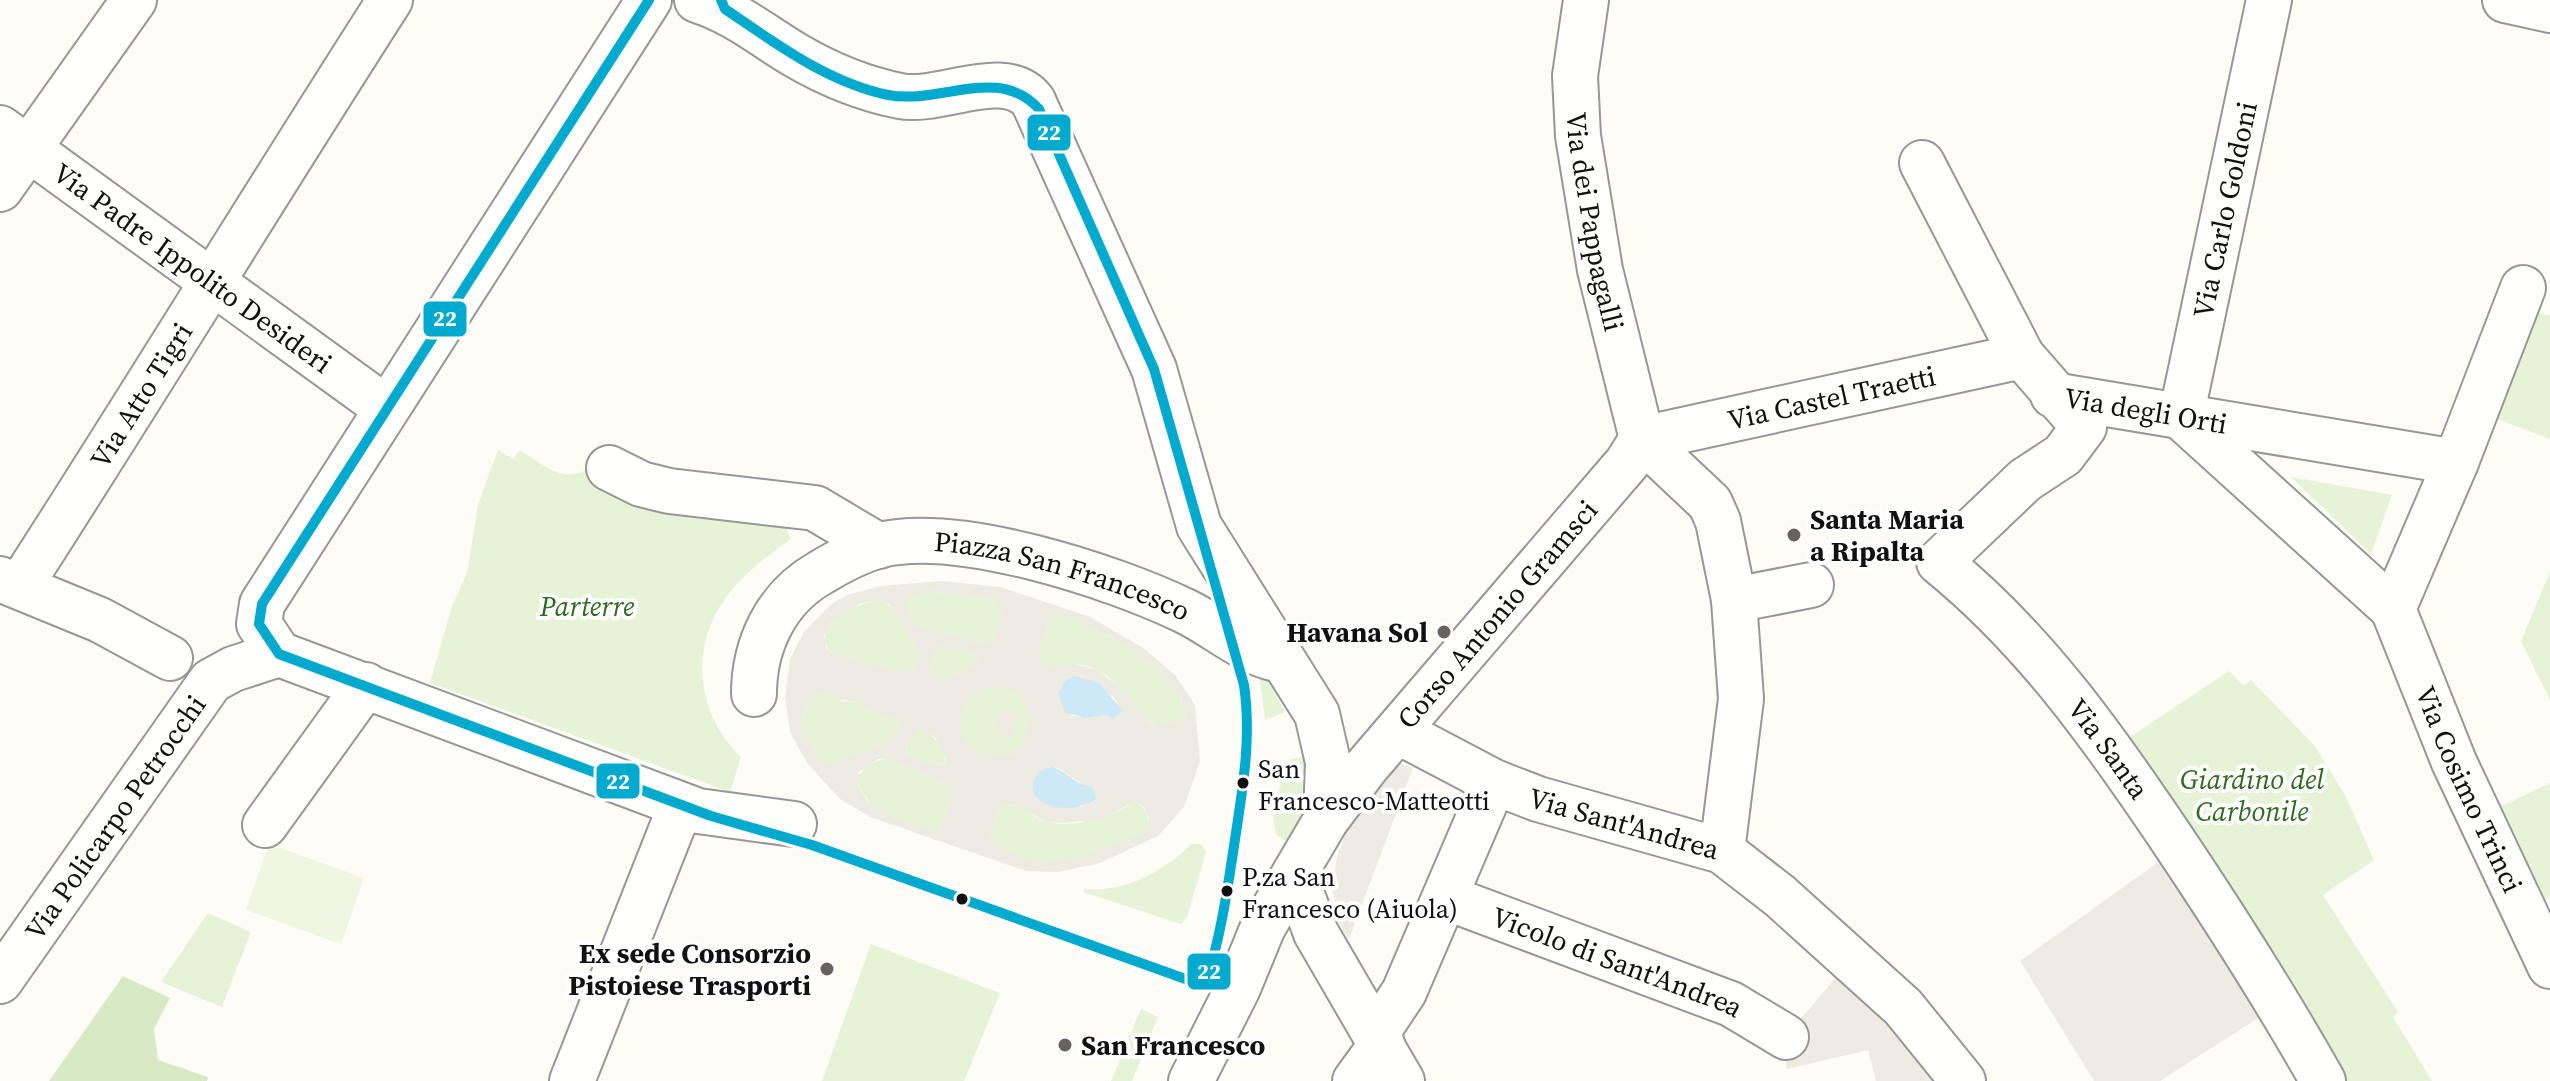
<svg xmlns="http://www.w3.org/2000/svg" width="2550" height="1081" viewBox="0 0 2550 1081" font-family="'Source Serif 4',serif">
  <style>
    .green { fill: #e7f3d7 }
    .forest { fill: #d8eac5 }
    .pitch { fill: #f0f6e1 }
    .plaza { fill: #edebe2; fill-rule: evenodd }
    .water { fill: #cde8f7 }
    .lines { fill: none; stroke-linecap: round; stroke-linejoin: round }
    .minor-casing { stroke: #979795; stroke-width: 48 }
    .minor { stroke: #fffffe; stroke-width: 44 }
    .bus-1-casing { stroke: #fff; stroke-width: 16 }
    .bus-1 { stroke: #00a9ce; stroke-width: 10 }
    .poi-dot { fill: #646362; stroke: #fff; stroke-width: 3 }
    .bus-dot { fill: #111; stroke: #fff; stroke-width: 3 }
    .labels { text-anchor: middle; stroke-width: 8; stroke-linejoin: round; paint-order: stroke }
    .bus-label { font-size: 26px; fill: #111; stroke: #fff; text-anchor: start }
    .street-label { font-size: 28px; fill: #111; stroke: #fff }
    .poi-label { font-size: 28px; font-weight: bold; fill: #111; stroke: #fff; text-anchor: start }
    .park-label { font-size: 28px; font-style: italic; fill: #2f6b1f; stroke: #fff }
    .line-badge { stroke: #fff; stroke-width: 3 }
    .badge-label { font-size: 22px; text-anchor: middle; font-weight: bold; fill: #fff }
  </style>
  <rect width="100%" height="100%" fill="#fdfcf7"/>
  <!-- green -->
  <g class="green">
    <path d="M 2534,312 L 2550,316 L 2550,439 L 2494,418 Z"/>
    <path d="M 498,450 L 513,459 L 520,450 C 542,464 562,484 588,469 L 778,509 L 791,539 C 768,556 744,573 727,596 C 688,648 697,714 741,757 L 730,792 L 430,683 L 452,606 L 467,573 L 478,505 Z"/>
    <path d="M 2291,477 L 2392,495 L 2371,554 Z"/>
    <path d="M 2550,572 L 2550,700 L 2521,641 Z"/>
    <path d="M 926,591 L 992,598 L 1002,613 L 996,638 L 982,643 L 916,626 L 908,614 L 909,600 Z"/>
    <path d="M 879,599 C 899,607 915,640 920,661 L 912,671 L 897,671 L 830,652 C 809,622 856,605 879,599 Z"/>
    <path d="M 1057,614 C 1100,627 1179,665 1186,715 L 1184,719 L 1154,726 C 1129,703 1114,668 1076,664 C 1065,663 1055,665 1044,665 L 1039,656 L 1049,619 Z"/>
    <path d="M 940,647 L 972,652 L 979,660 L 954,677 L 938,679 L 930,668 L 934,652 Z"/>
    <path d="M 2229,671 L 2244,686 L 2251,680 L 2315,746 L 2346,797 L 2374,860 L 2323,895 L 2398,1012 L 2393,1017 L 2432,1081 L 2335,1081 L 2118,745 Z"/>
    <path d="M 1265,672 L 1285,712 L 1265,720 L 1259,673 Z"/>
    <circle cx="995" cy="722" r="36"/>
    <path d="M 825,692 L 842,701 L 857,702 L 872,712 L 898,718 L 900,728 L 882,745 L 828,765 L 818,758 L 800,727 L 807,703 Z"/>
    <path d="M 918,729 C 933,731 948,752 945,766 L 917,760 L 906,753 L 907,743 Z"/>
    <path d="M 1304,757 L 1313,765 L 1302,829 L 1286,841 L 1276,835 L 1273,818 L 1285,765 L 1291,759 Z"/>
    <path d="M 886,758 L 949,785 L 952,794 L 939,832 C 909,831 865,810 856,779 L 867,765 Z"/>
    <path d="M 2550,783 L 2550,896 L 2542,904 L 2498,808 Z"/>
    <path d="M 1134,802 C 1147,807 1152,820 1145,832 C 1102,853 1024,888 989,835 L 1001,805 C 1021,802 1030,817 1048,822 C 1072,828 1114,817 1134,802 Z"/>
    <path d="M 1192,844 L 1201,844 L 1206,852 L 1187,917 L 1181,924 L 1083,892 L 1084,889 C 1126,893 1163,871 1192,844 Z"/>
    <path d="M 208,913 L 251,932 L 222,1007 L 161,982 Z"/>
    <path d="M 871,944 L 1000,993 L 964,1081 L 822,1081 Z"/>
    <path d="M 1141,1009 L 1158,1017 L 1132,1081 L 1111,1081 Z"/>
  </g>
  <!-- forest -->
  <path class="forest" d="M 123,976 L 170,998 L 154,1029 L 158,1060 L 208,1077 L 207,1081 L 49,1081 Z"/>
  <!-- pitch -->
  <path class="pitch" d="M 269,844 L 364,878 L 341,944 L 246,910 Z"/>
  <!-- plaza -->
  <g class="plaza">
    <path d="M 942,581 L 1000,587 L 1090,617 L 1142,647 L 1176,676 L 1195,705 L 1200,761 L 1184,807 L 1158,836 L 1100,863 L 1058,872 L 1026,871 L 870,817 L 840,799 L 807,763 L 790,732 L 785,697 L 790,659 L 804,632 L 831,604 L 847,595 L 881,586 ZM 926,591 L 992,598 L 1002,613 L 996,638 L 982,643 L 916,626 L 908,614 L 909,600 ZM 879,599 L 889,604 L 913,640 L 920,661 L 912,671 L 897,671 L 830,652 L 826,648 L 824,635 L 831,622 L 860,604 ZM 1057,614 L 1111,636 L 1150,662 L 1181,697 L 1186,715 L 1184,719 L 1153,726 L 1121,688 L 1097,670 L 1072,663 L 1044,665 L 1039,656 L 1049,619 ZM 940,647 L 972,652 L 979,660 L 954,677 L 938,679 L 930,668 L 934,652 ZM 1065,681 L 1113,696 L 1123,712 L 1092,717 L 1072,716 L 1058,693 ZM 987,687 L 1005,688 L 1018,694 L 1031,717 L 1024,743 L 1014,753 L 1001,757 L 975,752 L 967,744 L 960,728 L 964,704 L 976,692 ZM 825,692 L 836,699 L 857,702 L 872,712 L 898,719 L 900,728 L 882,745 L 828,764 L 818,758 L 800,727 L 807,703 ZM 919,729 L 935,737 L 946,758 L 945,766 L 917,760 L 906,753 L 907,743 ZM 886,758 L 949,785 L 952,794 L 939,832 L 897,819 L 867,800 L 858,786 L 859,772 L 878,759 ZM 1048,767 L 1059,768 L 1084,786 L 1091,787 L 1097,800 L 1080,807 ZM 1134,802 L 1144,807 L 1149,818 L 1145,832 L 1082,857 L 1042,863 L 1026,860 L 998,845 L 989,835 L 1001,805 L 1014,805 L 1047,822 L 1063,823 L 1102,819 Z"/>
    <path d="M 1000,710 L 1017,714 L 1011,738 L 994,733 Z"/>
    <path d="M 1394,761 L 1413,768 L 1349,939 L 1342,929 L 1332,889 L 1337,857 L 1352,816 Z"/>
    <path d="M 2168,855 L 2205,912 L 2199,923 L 2266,1013 L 2160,1081 L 2094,1081 L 2020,961 Z"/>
    <path d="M 1851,960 L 1963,1081 L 1876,1081 L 1868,1050 L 1787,1069 L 1781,1042 Z"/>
  </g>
  <!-- water -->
  <g class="water">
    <path d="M 1074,676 L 1099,683 L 1123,711 L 1113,719 L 1107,715 L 1085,718 L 1065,712 L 1058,693 L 1065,681 Z"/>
    <path d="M 1052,767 C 1067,770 1076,787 1091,786 L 1097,799 C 1079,810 1050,813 1035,796 C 1030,782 1036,769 1052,767 Z"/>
  </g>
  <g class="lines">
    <!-- minor casing -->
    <g class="minor-casing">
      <g id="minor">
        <path d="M 697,0 C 735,12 763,36 797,56 C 828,74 865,89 900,96 C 940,104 1005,65 1033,101 L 1154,369 L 1199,526 L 1317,714 L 1328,762 L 1326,820"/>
        <path id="s1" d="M 1586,0 L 1575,76 L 1578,136 L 1600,270 L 1642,439"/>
        <path d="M 2505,0 L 2550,10"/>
        <path id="s2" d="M 0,128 L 386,408"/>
        <path id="s3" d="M 1922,163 L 2022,356 L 2084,427 L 2063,455 L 2025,480 L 1939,562 C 2035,640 2104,738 2172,839 C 2225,918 2276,998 2323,1081"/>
        <path d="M 0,189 L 134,0"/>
        <path id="s4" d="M 2523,288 L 2456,462 L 2393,609 L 2454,762 L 2550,966"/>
        <path id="s5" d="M 2053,395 L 2456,462"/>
        <path id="s6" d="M 2181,417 L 2269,0"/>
        <path d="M 2181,417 L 2393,609"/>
        <path d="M 1642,439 L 1710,503 L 1718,521 L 1734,600 L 1741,699 L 1722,851"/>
        <path id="s7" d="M 1642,439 L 2022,356"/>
        <path d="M 609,468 L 641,484 L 669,491 L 815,508 L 879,546"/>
        <path d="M 0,579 L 100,620 L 170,658"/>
        <path id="s8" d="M 20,586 C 145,392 265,195 390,0"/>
        <path d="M 1734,600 L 1811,585"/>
        <path d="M 279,654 L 259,624 L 262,604 L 649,0"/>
        <path d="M 279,654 L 698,811 L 794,824"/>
        <path id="s9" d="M 754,694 C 754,645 776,598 820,573 C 838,562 859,551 880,545 C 959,526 1112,576 1185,611 C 1218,627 1244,653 1281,660"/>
        <path id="s10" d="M 1399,732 L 1494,782 L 1538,799 L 1722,851 L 1780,896 L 1903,1007 L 1963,1081"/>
        <path d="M 265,825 L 366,685"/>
        <path d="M 1295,876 L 1316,933 L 1402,1081"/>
        <path id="s11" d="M 1445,897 L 1731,1004 L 1786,1037"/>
        <path id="s12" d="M 0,981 L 211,681 L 233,669 L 279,654"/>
        <path d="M 1376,1034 L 1404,992 L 1494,782"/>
        <path d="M 572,1081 L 681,805"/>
        <path id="s13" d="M 1191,1081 L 1238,988 L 1263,927 L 1326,820 L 1367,766 L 1627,463 L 1642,439"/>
        <path d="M 1355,1081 L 1382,1044"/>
      </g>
    </g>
    <!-- minor -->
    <use href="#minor" class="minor"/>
    <!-- bus-1 casing -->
    <g class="bus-1-casing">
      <path id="bus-1" d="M 649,0 L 262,604 L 259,624 L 279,654 L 711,816 L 812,845 L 1205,986 C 1220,940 1227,893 1234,846 C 1242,792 1252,740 1244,685 L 1154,369 L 1039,109 C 998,64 940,105 888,95 C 827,82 775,43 725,9 L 721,0"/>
    </g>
    <!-- bus-1 -->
    <use href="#bus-1" class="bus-1"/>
  </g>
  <!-- markers -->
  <g class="poi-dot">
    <circle cx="1794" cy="535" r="8"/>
    <circle cx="1444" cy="632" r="8"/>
    <circle cx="827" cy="969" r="8"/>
    <circle cx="1065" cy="1045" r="8"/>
  </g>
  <g class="bus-dot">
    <circle cx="1243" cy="783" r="7"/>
    <circle cx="1227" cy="891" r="7"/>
    <circle cx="962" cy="899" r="7"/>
  </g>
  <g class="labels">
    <!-- bus labels -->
    <g class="bus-label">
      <text x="1258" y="778">San<tspan x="1258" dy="32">Francesco-Matteotti</tspan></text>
      <text x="1242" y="886">P.za San<tspan x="1242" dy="32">Francesco (Aiuola)</tspan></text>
    </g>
    <!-- street labels -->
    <g class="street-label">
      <text dy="10" stroke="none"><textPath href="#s6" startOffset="212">Via Carlo Goldoni</textPath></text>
      <text dy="10" stroke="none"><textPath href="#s1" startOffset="224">Via dei Pappagalli</textPath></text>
      <text dy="10" stroke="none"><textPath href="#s2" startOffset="238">Via Padre Ippolito Desideri</textPath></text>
      <text dy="10" stroke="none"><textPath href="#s8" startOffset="226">Via Atto Tigri</textPath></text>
      <text dy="10" stroke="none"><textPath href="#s7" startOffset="194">Via Castel Traetti</textPath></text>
      <text dy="10" stroke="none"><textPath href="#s5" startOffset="94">Via degli Orti</textPath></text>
      <text dy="10" stroke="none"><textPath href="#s9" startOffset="398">Piazza San Francesco</textPath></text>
      <text dy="10" stroke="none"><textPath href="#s13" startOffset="562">Corso Antonio Gramsci</textPath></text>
      <text dy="10" stroke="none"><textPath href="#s3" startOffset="764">Via Santa</textPath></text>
      <text dy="10" stroke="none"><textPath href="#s4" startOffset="542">Via Cosimo Trinci</textPath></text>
      <text dy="10" stroke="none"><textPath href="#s12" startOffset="200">Via Policarpo Petrocchi</textPath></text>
      <text dy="10" stroke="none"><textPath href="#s10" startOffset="244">Via Sant'Andrea</textPath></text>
      <text dy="10" stroke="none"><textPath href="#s11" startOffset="184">Vicolo di Sant'Andrea</textPath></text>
    </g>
    <!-- poi labels -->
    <g class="poi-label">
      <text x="1810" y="529">Santa Maria<tspan x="1810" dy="32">a Ripalta</tspan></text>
      <text x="1428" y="642" text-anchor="end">Havana Sol</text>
      <text x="811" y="963" text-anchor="end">Ex sede Consorzio<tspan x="811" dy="32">Pistoiese Trasporti</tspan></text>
      <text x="1081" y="1055">San Francesco</text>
    </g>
    <!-- park labels -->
    <g class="park-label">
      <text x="587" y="616">Parterre</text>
      <text x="2252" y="789">Giardino del<tspan x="2252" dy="32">Carbonile</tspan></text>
    </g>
  </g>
  <g class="line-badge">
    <rect x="1026" y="113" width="46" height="39" rx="8" fill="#00a9ce"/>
    <rect x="422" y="300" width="46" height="38" rx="8" fill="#00a9ce"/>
    <rect x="595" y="762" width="46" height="38" rx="8" fill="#00a9ce"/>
    <rect x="1186" y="952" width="46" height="39" rx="8" fill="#00a9ce"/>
  </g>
  <g class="badge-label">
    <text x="1049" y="140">22</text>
    <text x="445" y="326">22</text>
    <text x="618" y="789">22</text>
    <text x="1209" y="979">22</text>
  </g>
</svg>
